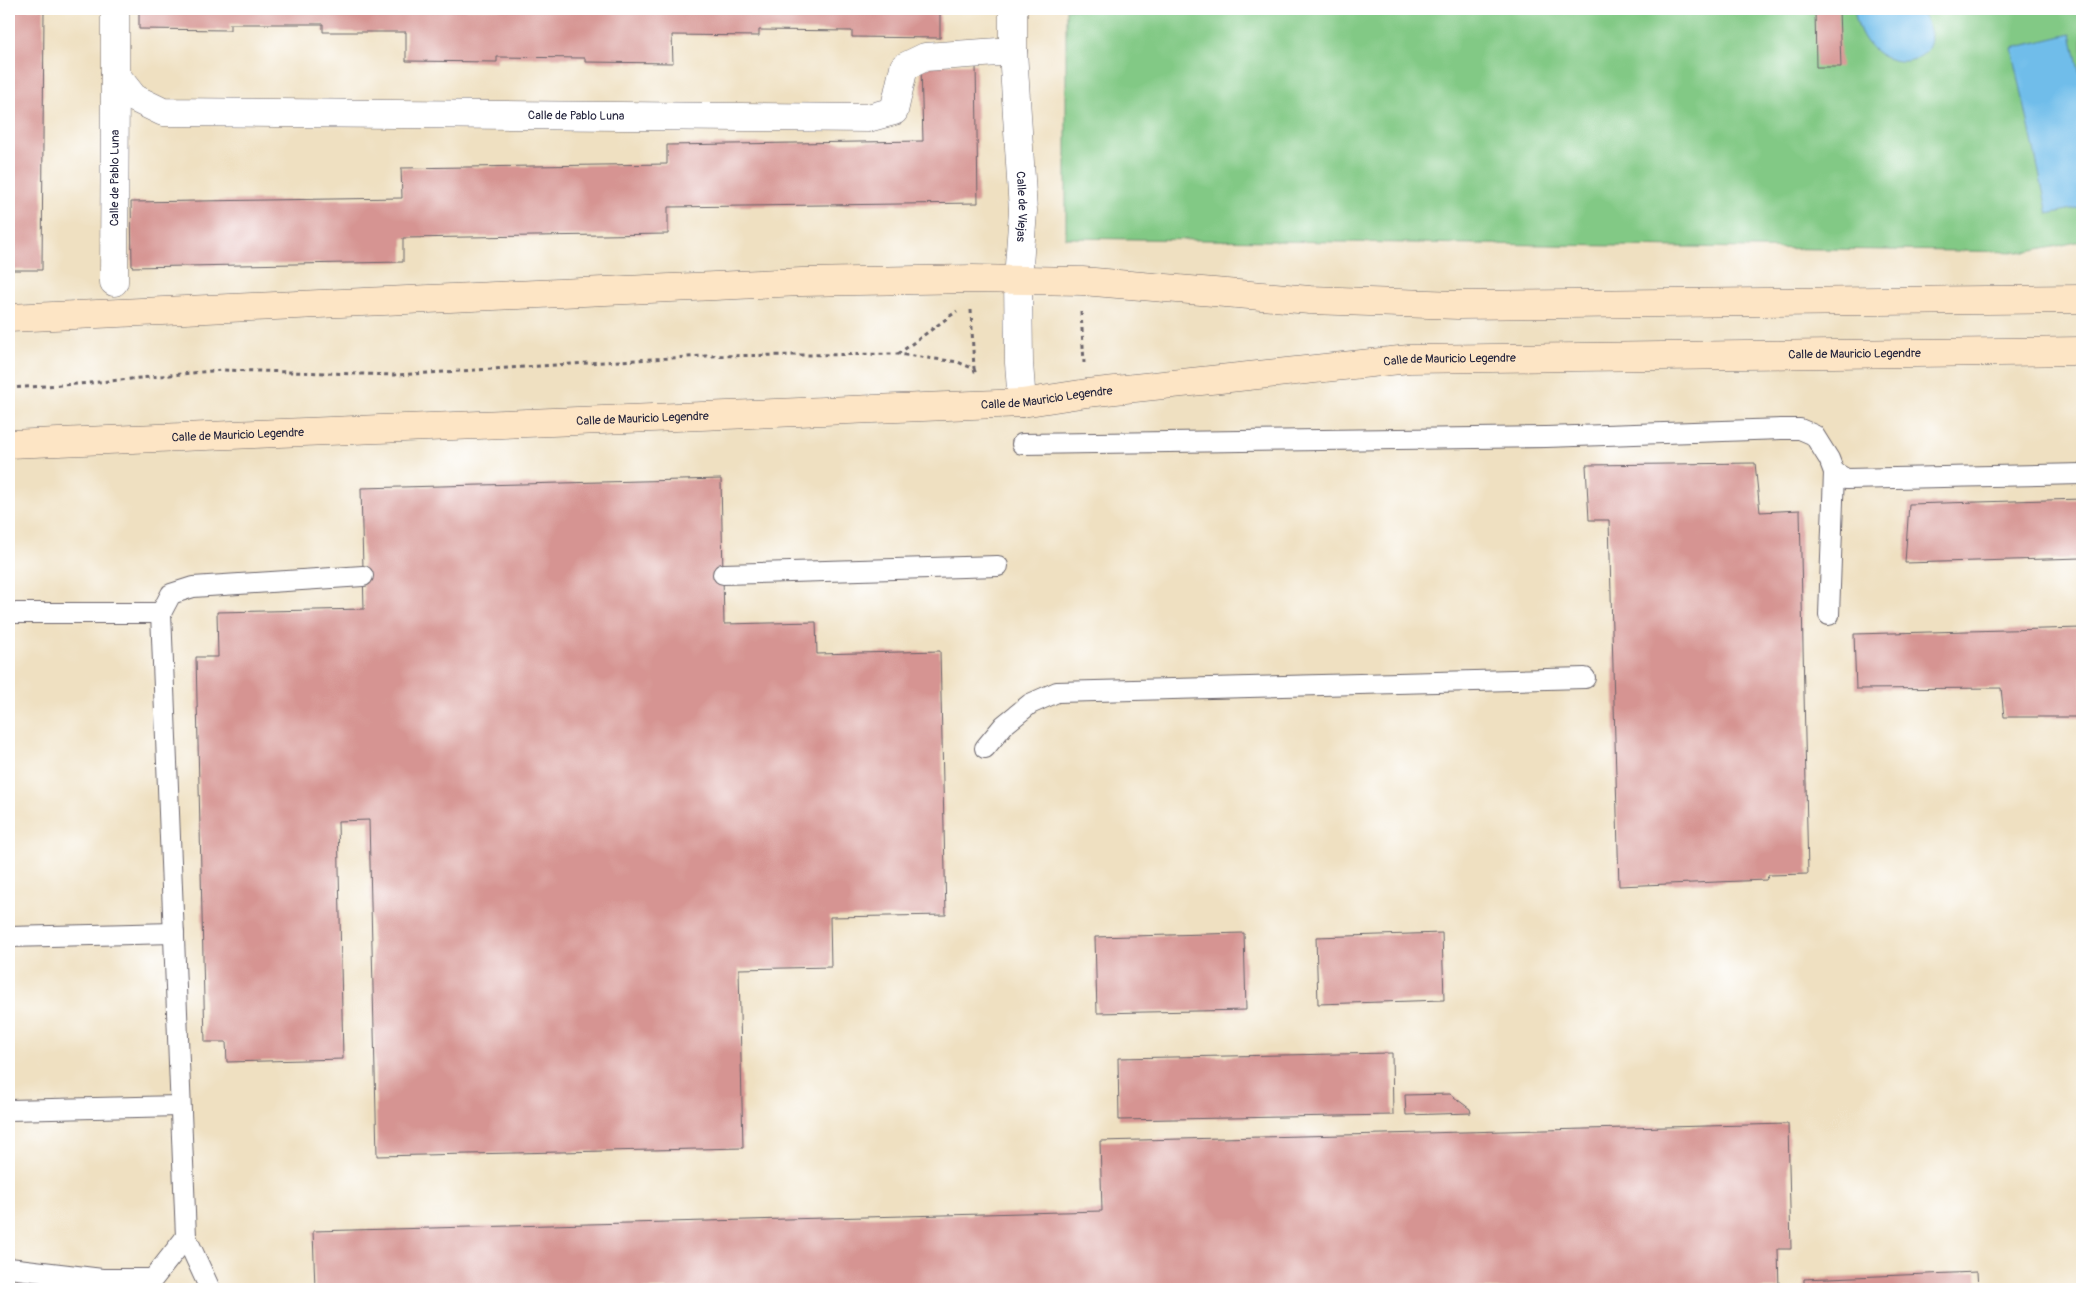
<svg xmlns="http://www.w3.org/2000/svg" width="2091" height="1298" viewBox="0 0 2091 1298" font-family="Pangolin,sans-serif">
  <style>
    .green { fill: #82c985; stroke: #527660 }
    .water { fill: #70bdea; stroke: #497092 }
    .building { fill: #d69492 }
    .lines { fill: none; stroke-linecap: round; stroke-linejoin: round }
    .lane-casing { stroke: #6a646a; stroke-width: 22 }
    .street-casing { stroke: #6a646a; stroke-width: 29 }
    .secondary-casing { stroke: #6a646a; stroke-width: 29 }
    .path { stroke: #6a646a; stroke-width: 3; stroke-dasharray: 4 4; stroke-linecap: butt }
    .lane { stroke: #fff; stroke-width: 20 }
    .street { stroke: #fff; stroke-width: 28 }
    .secondary { stroke: #fde5c5; stroke-width: 28 }
    .labels { text-anchor: middle; stroke-width: 4; stroke-linejoin: round; paint-order: stroke }
    .street-label { font-size: 12px; fill: #22223b; stroke: #fff }
  </style>
  <rect width="100%" height="100%" fill="#fff"/>
  <filter id="ink" filterUnits="userSpaceOnUse"><feTurbulence type="fractalNoise" baseFrequency=".02" numOctaves="2"/><feDisplacementMap in="SourceGraphic" scale="10" xChannelSelector="R" yChannelSelector="G"/><feConvolveMatrix kernelMatrix="1 2 1 2 8 2 1 2 1" color-interpolation-filters="sRGB"/></filter>
  <filter id="wash" filterUnits="userSpaceOnUse"><feTurbulence type="fractalNoise" baseFrequency=".0096" numOctaves="4" result="noise"/><feDisplacementMap in="SourceGraphic" scale="20" xChannelSelector="R" yChannelSelector="G"/><feGaussianBlur stdDeviation="1.12" result="paint"/><feColorMatrix in="noise" values="0 0 0 0 0 0 0 0 0 0 0 0 0 0 0 0 0 1.4 0 .05"/><feComposite in="paint" operator="in"/></filter>
  <g filter="url(#wash)">
    <rect width="100%" height="100%" fill="#efe0c1"/>
    <!-- green -->
    <path class="green" d="M 1066,9 L 2082,9 L 2082,241 L 2028,252 L 1066,238 Z"/>
    <!-- water -->
    <g class="water">
      <path d="M 1854,9 C 1867,9 1905,5 1916,10 C 1923,13 1926,20 1929,27 C 1944,69 1865,82 1854,9 Z"/>
      <path d="M 2071,34 L 2082,83 L 2082,207 L 2048,214 L 2012,48 Z"/>
    </g>
    <g id="blocks">
      <!-- building -->
      <g class="building">
        <path d="M 9,9 L 44,9 L 42,270 L 9,270 Z"/>
        <path d="M 139,9 L 940,9 L 940,38 L 852,37 L 852,31 L 759,30 L 759,36 L 672,35 L 673,63 L 585,62 L 585,58 L 497,57 L 497,62 L 406,61 L 406,32 L 323,32 L 323,24 L 230,24 L 230,30 L 139,29 Z"/>
        <path d="M 1815,9 L 1839,9 L 1841,67 L 1816,67 Z"/>
        <path d="M 976,64 L 978,203 L 668,207 L 668,234 L 403,238 L 403,262 L 132,267 L 131,202 L 402,198 L 401,168 L 667,164 L 667,145 L 923,141 L 921,65 Z"/>
        <path d="M 1755,463 L 1760,512 L 1800,510 L 1808,874 L 1769,875 L 1766,880 L 1619,886 L 1609,520 L 1589,520 L 1586,465 Z"/>
        <path d="M 721,479 L 724,624 L 816,622 L 817,654 L 940,651 L 946,915 L 830,917 L 831,967 L 739,969 L 743,1148 L 377,1156 L 369,820 L 338,821 L 343,1059 L 227,1062 L 226,1042 L 205,1042 L 196,657 L 218,657 L 217,612 L 364,609 L 361,488 Z"/>
        <path d="M 2082,499 L 2082,558 L 1905,563 L 1909,504 Z"/>
        <path d="M 2082,628 L 2082,717 L 2004,717 L 2001,688 L 1856,689 L 1854,634 Z"/>
        <path d="M 1244,933 L 1246,1010 L 1097,1013 L 1095,937 Z"/>
        <path d="M 1442,933 L 1444,1000 L 1318,1004 L 1316,937 Z"/>
        <path d="M 1392,1053 L 1393,1115 L 1119,1120 L 1118,1058 Z"/>
        <path d="M 1450,1094 L 1470,1109 L 1471,1113 L 1406,1115 L 1405,1095 Z"/>
        <path d="M 1788,1124 L 1791,1249 L 1778,1249 L 1779,1289 L 315,1289 L 313,1231 L 1102,1211 L 1100,1141 Z"/>
        <path d="M 1977,1272 L 1978,1289 L 1804,1289 L 1804,1279 Z"/>
      </g>
    </g>
  </g>
  <g filter="url(#ink)">
    <use href="#blocks" fill-opacity="0" stroke="#6a646a" stroke-width="1"/>
    <g class="lines">
      <!-- lane casing -->
      <g class="lane-casing">
        <g id="lane">
          <path d="M 1022,444 L 1546,437 L 1782,429 L 1800,429 L 1814,435 L 1829,459 L 1834,472 L 1846,479 L 2082,474"/>
          <path d="M 723,574 L 998,566"/>
          <path d="M 9,613 L 161,613 L 186,1237 L 210,1289"/>
          <path d="M 161,613 L 171,594 L 193,587 L 363,576"/>
          <path d="M 1829,615 L 1834,472"/>
          <path d="M 985,748 L 1004,725 L 1030,704 L 1057,692 L 1585,678"/>
          <path d="M 9,937 L 174,933"/>
          <path d="M 9,1110 L 180,1106"/>
          <path d="M 9,1268 L 102,1279 L 153,1279 L 186,1237"/>
        </g>
      </g>
      <!-- street casing -->
      <g class="street-casing">
        <g id="street">
          <path id="s1" d="M 115,9 L 115,74 L 134,98 L 163,112 L 868,118 L 894,111 L 904,67 L 925,57 L 1013,51"/>
          <path id="s2" d="M 1013,9 L 1013,51 L 1023,211 L 1018,279 L 1019,363 L 1022,403"/>
          <path id="s3" d="M 114,282 L 115,74"/>
        </g>
      </g>
      <!-- secondary casing -->
      <g class="secondary-casing">
        <g id="secondary">
          <path d="M 9,318 L 802,282 L 973,279 L 1082,281 L 1310,300 L 1458,305 L 2082,299"/>
          <path id="s4" d="M 9,444 L 1022,403 L 1087,393 L 1409,359 L 2082,351"/>
        </g>
      </g>
      <!-- path -->
      <g class="path">
        <path d="M 971,310 L 974,369"/>
        <path d="M 1081,312 L 1084,363"/>
        <path d="M 898,354 L 957,311"/>
        <path d="M 9,388 L 79,384 L 222,370 L 395,375 L 702,356 L 898,354 L 958,362 L 974,369 L 976,374"/>
      </g>
      <!-- lane -->
      <use href="#lane" class="lane"/>
      <!-- street -->
      <use href="#street" class="street"/>
      <!-- secondary -->
      <use href="#secondary" class="secondary"/>
    </g>
  </g>
  <g class="labels">
    <!-- street labels -->
    <g class="street-label">
      <text dy="4" stroke="none"><textPath href="#s1" startOffset="541">Calle de Pablo Luna</textPath></text>
      <text dy="4" stroke="none"><textPath href="#s3" startOffset="104">Calle de Pablo Luna</textPath></text>
      <text dy="4" stroke="none"><textPath href="#s2" startOffset="198">Calle de Viejas</textPath></text>
      <text dy="4" stroke="none"><textPath href="#s4" startOffset="1849">Calle de Mauricio Legendre</textPath></text>
      <text dy="4" stroke="none"><textPath href="#s4" startOffset="1444">Calle de Mauricio Legendre</textPath></text>
      <text dy="4" stroke="none"><textPath href="#s4" startOffset="1039">Calle de Mauricio Legendre</textPath></text>
      <text dy="4" stroke="none"><textPath href="#s4" startOffset="634">Calle de Mauricio Legendre</textPath></text>
      <text dy="4" stroke="none"><textPath href="#s4" startOffset="229">Calle de Mauricio Legendre</textPath></text>
    </g>
  </g>
  <!-- margin -->
  <rect width="2091" height="1298" fill="none" stroke="#fff" stroke-width="30"/>
</svg>
